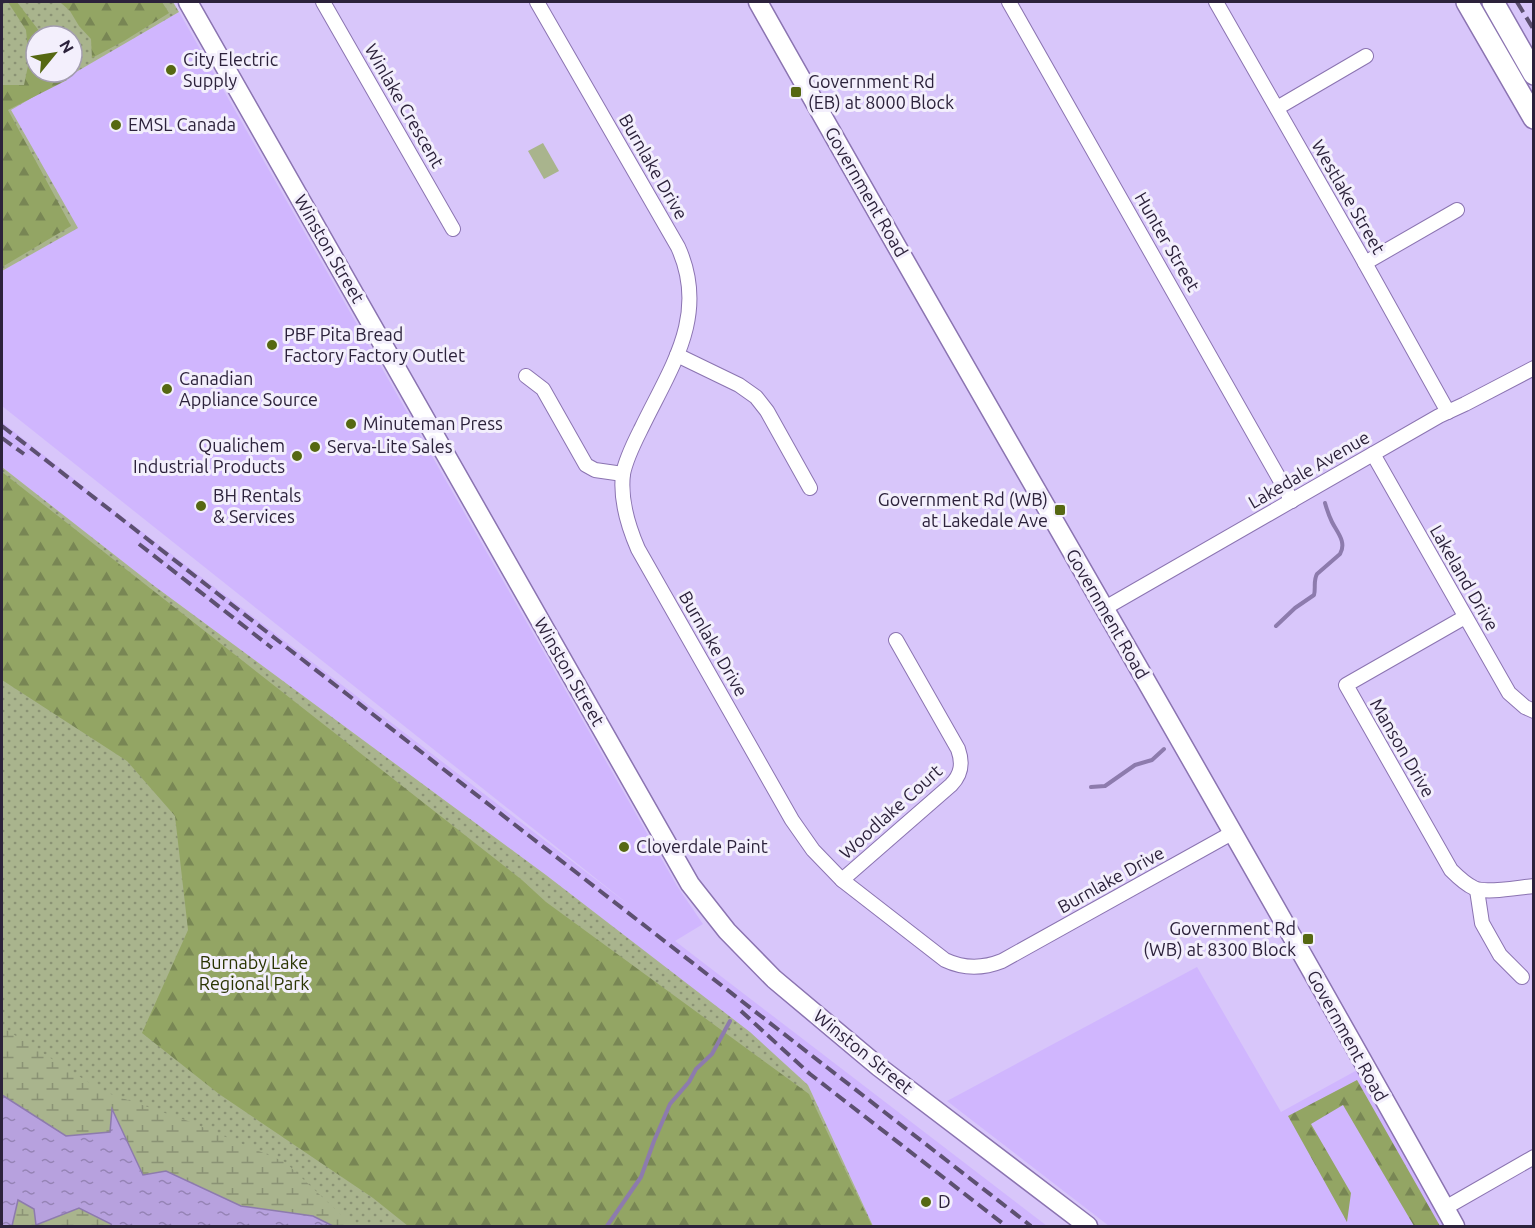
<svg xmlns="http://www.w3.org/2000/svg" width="1535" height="1228" viewBox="0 0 1535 1228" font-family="Ubuntu,sans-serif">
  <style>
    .built { fill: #d0b6fe }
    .grass { fill: url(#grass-dots); fill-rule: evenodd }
    .forest { fill: url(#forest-firs) }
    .wetland { fill: url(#wetland-marsh) }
    .pitch { fill: #a9b48d }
    .water { fill: url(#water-ripples); stroke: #8d7bad; stroke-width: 1.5 }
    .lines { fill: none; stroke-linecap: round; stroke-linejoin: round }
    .stream { stroke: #8d7bad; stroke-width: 4 }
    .street-casing { stroke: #8b74b1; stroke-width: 16 }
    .secondary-casing { stroke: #8b74b1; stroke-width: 21 }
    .primary-casing { stroke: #8b74b1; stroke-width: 24 }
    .street { stroke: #fff; stroke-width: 14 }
    .secondary { stroke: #fff; stroke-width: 18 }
    .primary { stroke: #fff; stroke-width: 21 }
    .rail { stroke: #5d5071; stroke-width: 4; stroke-dasharray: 12 6; stroke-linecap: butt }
    .poi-dot { fill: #566812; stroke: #f3effc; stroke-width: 2 }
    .labels { text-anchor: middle; stroke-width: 6; stroke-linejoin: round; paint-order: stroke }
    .poi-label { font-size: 18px; fill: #2c223b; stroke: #f3effc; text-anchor: start }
    .street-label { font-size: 18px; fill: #2c223b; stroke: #f3effc }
    .park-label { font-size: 18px; fill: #2a3402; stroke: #f3effc }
  </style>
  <defs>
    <pattern id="grass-dots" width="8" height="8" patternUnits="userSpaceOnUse" patternTransform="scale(1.5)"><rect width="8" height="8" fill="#a9b48d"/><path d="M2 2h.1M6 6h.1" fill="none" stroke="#8a9274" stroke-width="1.8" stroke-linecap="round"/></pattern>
    <pattern id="forest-firs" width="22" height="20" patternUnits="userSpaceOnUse" patternTransform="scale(1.5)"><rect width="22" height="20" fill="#93a564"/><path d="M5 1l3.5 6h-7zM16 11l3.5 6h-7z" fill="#788654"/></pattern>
    <pattern id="wetland-marsh" width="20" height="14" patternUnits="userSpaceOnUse" patternTransform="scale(1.5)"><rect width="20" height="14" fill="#a9b48d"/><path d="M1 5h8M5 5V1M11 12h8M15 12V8" fill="none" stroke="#8a9274"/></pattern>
    <pattern id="water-ripples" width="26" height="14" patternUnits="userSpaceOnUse" patternTransform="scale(1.5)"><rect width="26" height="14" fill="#b7a1de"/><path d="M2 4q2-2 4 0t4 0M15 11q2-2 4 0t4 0" fill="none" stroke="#9583b5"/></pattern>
  </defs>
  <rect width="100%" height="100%" fill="#d8c6fa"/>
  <!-- built -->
  <g class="built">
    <path d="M 179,12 L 677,886 L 703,924 L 675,941 L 1047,1226 L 873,1226 L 808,1085 L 749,1032 L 546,875 L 153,585 L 2,467 L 2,422 L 89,491 L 633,908 L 2,406 L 2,271 L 77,228 L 10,110 Z"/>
    <path d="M 1197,967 L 1281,1112 L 1359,1069 L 1448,1226 L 1109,1226 L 947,1101 Z"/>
  </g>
  <!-- grass -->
  <g class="grass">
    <path d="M 2,2 L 173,2 L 179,12 L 11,110 L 78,228 L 2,271 ZM 36,36 L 72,36 L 72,72 L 36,72 Z"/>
    <path d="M 2,467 L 153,585 L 546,875 L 750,1032 L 808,1085 L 873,1226 L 2,1226 Z"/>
  </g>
  <!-- forest -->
  <g class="forest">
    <path d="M 8,2 L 17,2 L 43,36 L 36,36 L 36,72 L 64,72 L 67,80 L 8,110 L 71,226 L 2,267 L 2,85 L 24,85 L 29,61 L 26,30 Z"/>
    <path d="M 60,2 L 162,2 L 169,13 L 124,41 L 92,58 L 91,39 L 79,26 L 70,11 Z"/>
    <path d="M 2,472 L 522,880 L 546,902 L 809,1094 L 872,1226 L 408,1226 L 373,1198 L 219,1094 L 142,1033 L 188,930 L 175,816 L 127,761 L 2,680 Z"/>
    <path d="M 1357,1080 L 1440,1226 L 1414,1226 L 1343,1105 L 1311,1124 L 1351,1193 L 1347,1222 L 1288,1116 Z"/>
  </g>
  <!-- wetland -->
  <g class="wetland">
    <path d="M 2,1027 L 102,1091 L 188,1121 L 285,1162 L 353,1226 L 212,1226 L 2,1124 Z"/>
    <path d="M 2,1157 L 119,1226 L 2,1226 Z"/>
  </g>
  <!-- pitch -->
  <path class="pitch" d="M 543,143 L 559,171 L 544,179 L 528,151 Z"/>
  <!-- water -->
  <path class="water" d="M 2,1095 L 66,1136 L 110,1132 L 112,1109 L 143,1175 L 166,1171 L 241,1206 L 313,1216 L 333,1226 L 112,1226 L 111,1224 L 79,1208 L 36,1225 L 34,1209 L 18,1200 L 12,1226 L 2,1226 Z"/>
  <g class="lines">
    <!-- stream -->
    <g class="stream">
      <path d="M 1276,626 L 1295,608 L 1314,595 C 1316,588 1313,581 1317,574 L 1340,554 C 1347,542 1337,532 1332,522 C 1329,516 1327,510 1325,503"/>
      <path d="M 1091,787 L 1105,786 L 1135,765 L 1152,760 L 1164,749"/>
      <path d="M 607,1226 L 641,1177 L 654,1141 L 670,1104 L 689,1082 L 696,1069 L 712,1054 L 730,1021"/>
    </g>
    <!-- street casing -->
    <g class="street-casing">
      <g id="street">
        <path d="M 323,2 L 453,229"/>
        <path d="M 537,2 L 678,247 C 709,315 671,367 642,427 C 635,441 626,458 623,474 C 620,499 628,526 638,549 L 792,820 L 813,850 L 842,880 L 945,960 C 964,969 982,969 1002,961 L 1232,833"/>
        <path d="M 1009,2 L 1292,501"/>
        <path d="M 1216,2 L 1360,254 L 1448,412"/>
        <path d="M 1277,108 L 1366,56"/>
        <path d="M 1365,263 L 1457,210"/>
        <path d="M 677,355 L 739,385 L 756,397 L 767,411 L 810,488"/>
        <path d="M 526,376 L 543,389 L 586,465 L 595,470 L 623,474"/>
        <path d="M 1373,454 L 1509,693 L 1525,707 L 1534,711"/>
        <path d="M 1105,608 L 1439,416 L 1465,404 L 1534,368"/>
        <path d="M 1465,617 L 1346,685 L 1451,870 C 1458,877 1465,884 1474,888 C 1485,894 1520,887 1534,886"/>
        <path d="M 842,880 L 951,785 C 962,774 963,763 958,749 L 896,640"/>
        <path d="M 1477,890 L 1482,923 L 1500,955 L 1522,977"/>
        <path d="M 1445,1208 L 1534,1157"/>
      </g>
    </g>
    <!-- secondary casing -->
    <g class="secondary-casing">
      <g id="secondary">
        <path d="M 188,2 L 690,884 L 727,931 L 774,979 L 879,1067 L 1088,1226"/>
        <path d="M 758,2 C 988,411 1227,815 1455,1226"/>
      </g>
    </g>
    <!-- primary casing -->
    <g class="primary-casing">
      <g id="primary">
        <path d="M 1467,2 L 1534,118"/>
        <path d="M 1493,2 L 1534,74"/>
      </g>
    </g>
    <!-- street -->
    <use href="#street" class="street"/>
    <!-- secondary -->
    <use href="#secondary" class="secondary"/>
    <!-- primary -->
    <use href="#primary" class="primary"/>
    <!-- rail -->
    <g class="rail">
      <path d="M 1517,2 L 1534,30"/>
      <path d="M 2,426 L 1031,1226"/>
      <path d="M 2,438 L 24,454"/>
      <path d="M 139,544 L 272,648"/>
      <path d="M 741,1011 L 810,1074 L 1006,1226"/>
    </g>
  </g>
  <!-- markers -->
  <g class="poi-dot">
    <circle cx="171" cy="70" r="6"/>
    <rect x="790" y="86" width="12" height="12" rx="3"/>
    <circle cx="116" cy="125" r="6"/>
    <circle cx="272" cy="345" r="6"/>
    <circle cx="167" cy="389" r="6"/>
    <circle cx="351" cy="424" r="6"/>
    <circle cx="315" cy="447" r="6"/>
    <circle cx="297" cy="456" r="6"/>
    <circle cx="201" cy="506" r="6"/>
    <rect x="1054" y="504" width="12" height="12" rx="3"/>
    <circle cx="624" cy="847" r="6"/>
    <rect x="1302" y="933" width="12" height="12" rx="3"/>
    <circle cx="926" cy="1202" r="6"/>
  </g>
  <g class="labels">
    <!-- poi labels -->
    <g class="poi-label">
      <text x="183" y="66">City Electric<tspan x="183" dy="21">Supply</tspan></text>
      <text x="808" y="88">Government Rd<tspan x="808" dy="21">(EB) at 8000 Block</tspan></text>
      <text x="128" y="131">EMSL Canada</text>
      <text x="284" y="341">PBF Pita Bread<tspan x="284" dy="21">Factory Factory Outlet</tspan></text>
      <text x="179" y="385">Canadian<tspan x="179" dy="21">Appliance Source</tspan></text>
      <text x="363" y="430">Minuteman Press</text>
      <text x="285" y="452" text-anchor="end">Qualichem<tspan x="285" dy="21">Industrial Products</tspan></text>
      <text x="327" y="453">Serva-Lite Sales</text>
      <text x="213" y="502">BH Rentals<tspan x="213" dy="21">&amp; Services</tspan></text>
      <text x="1048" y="506" text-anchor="end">Government Rd (WB)<tspan x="1048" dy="21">at Lakedale Ave</tspan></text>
      <text x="636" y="853">Cloverdale Paint</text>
      <text x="1296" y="935" text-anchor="end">Government Rd<tspan x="1296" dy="21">(WB) at 8300 Block</tspan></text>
      <text x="938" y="1208">D</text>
    </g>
    <!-- street labels -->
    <g class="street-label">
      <text transform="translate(404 106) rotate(60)" y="6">Winlake Crescent</text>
      <text transform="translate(653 167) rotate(60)" y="6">Burnlake Drive</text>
      <text transform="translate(866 192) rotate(60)" y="6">Government Road</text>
      <text transform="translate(1348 197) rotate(60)" y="6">Westlake Street</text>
      <text transform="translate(1167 242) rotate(60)" y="6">Hunter Street</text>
      <text transform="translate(329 249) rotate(60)" y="6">Winston Street</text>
      <text transform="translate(1309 470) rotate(-30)" y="6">Lakedale Avenue</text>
      <text transform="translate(1464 578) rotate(60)" y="6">Lakeland Drive</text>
      <text transform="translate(1107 614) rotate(60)" y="6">Government Road</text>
      <text transform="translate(713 644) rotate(60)" y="6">Burnlake Drive</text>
      <text transform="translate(569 672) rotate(60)" y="6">Winston Street</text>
      <text transform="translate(1402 748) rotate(60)" y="6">Manson Drive</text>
      <text transform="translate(891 812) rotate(-42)" y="6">Woodlake Court</text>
      <text transform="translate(1111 880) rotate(-29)" y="6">Burnlake Drive</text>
      <text transform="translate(1347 1036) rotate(61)" y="6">Government Road</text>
      <text transform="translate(863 1052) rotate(39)" y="6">Winston Street</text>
    </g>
    <!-- park labels -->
    <g class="park-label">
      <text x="254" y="969">Burnaby Lake<tspan x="254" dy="21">Regional Park</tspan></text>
    </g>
  </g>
  <!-- border -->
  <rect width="1535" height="1228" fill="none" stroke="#2c223b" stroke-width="6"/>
  <!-- north arrow -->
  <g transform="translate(54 54) rotate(60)"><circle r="28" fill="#f3effc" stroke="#a39daf" stroke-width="1.5"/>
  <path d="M0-4.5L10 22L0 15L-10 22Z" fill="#566812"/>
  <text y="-9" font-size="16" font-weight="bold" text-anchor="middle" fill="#2c223b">N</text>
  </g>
</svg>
